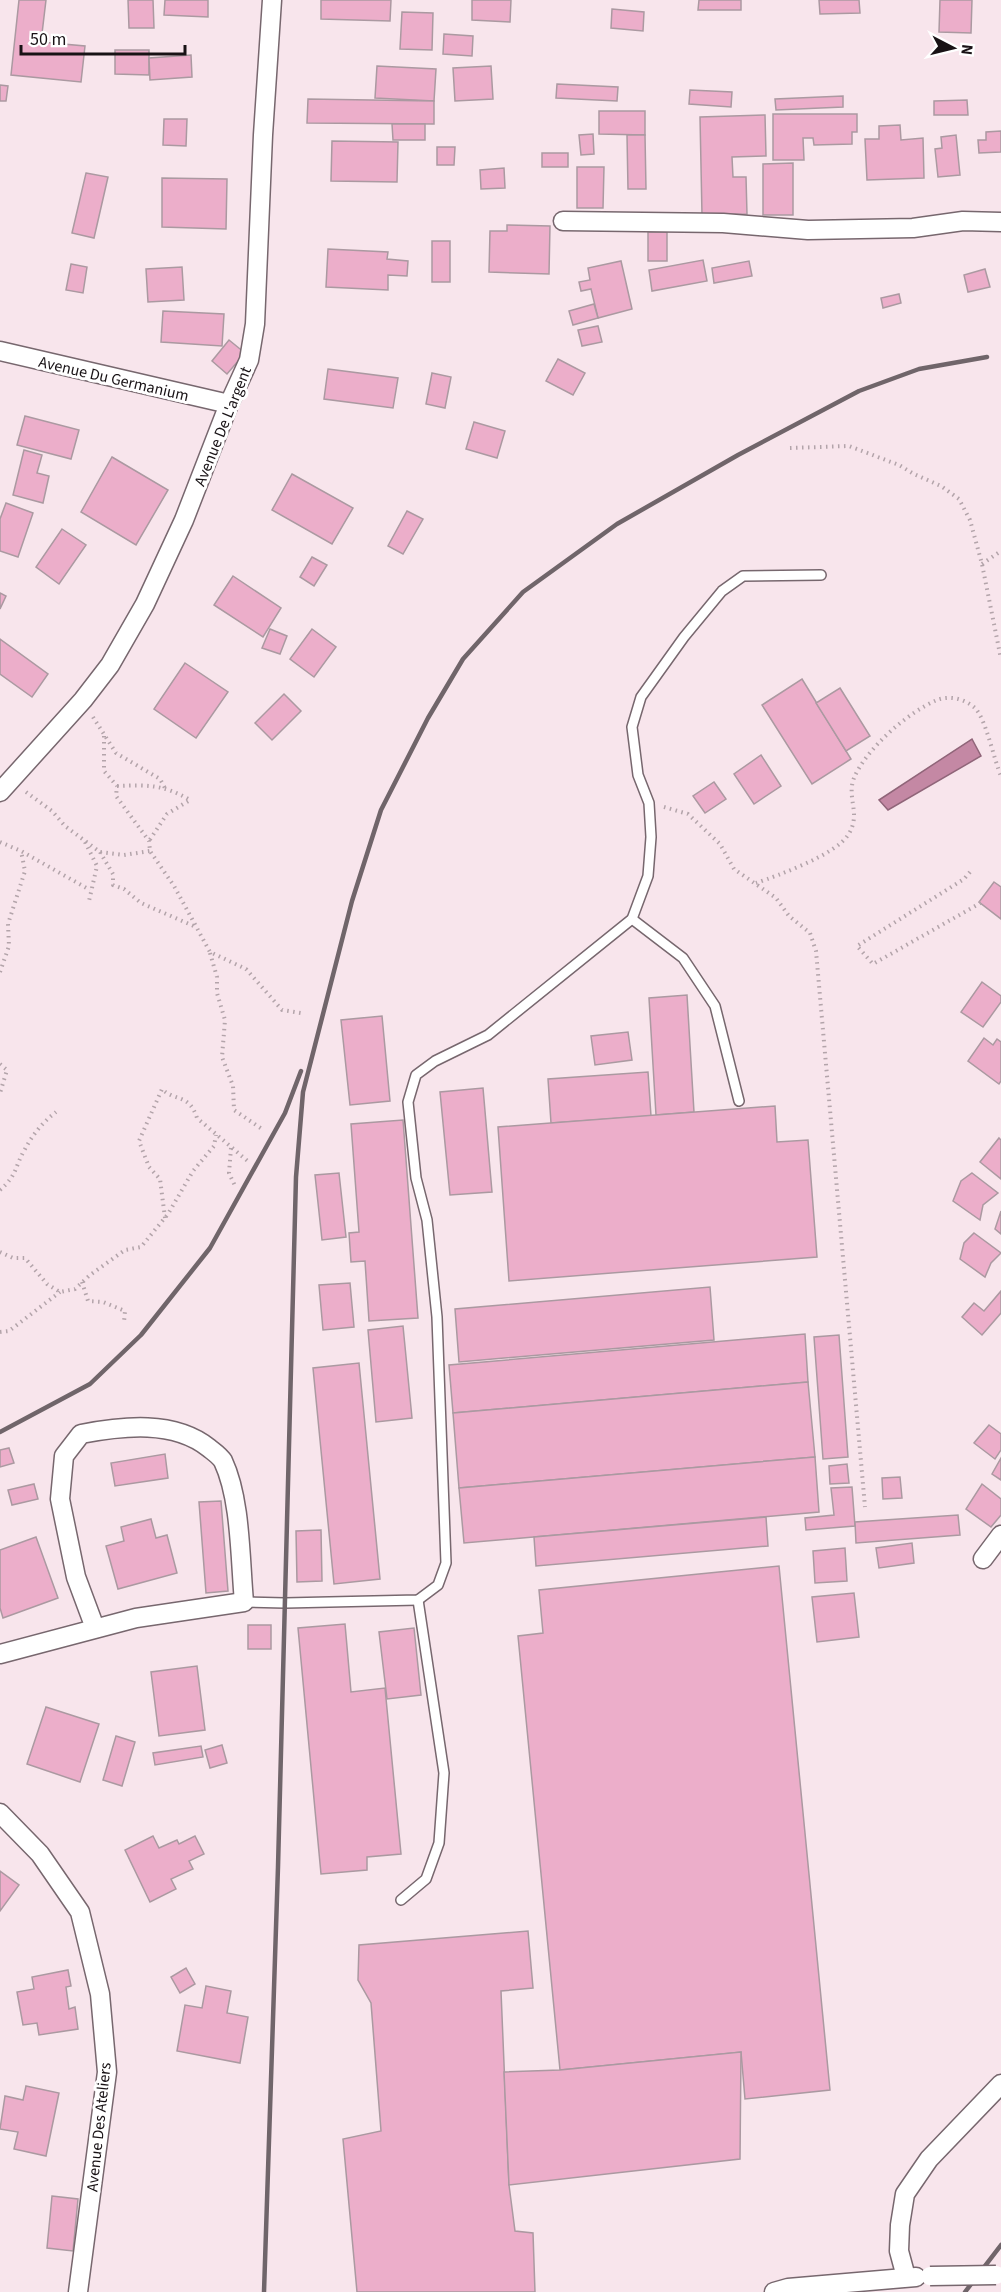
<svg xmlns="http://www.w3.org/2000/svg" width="1001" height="2292" viewBox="0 0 1001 2292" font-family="'Source Sans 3',sans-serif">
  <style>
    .water { fill: #c488a4; stroke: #906579; stroke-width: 1.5 }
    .building { fill: #ecaeca; stroke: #ab99a1; stroke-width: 1.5 }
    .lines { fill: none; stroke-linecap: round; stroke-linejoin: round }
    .lane-casing { stroke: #77676e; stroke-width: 12 }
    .street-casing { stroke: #77676e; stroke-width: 21 }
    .path { stroke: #b3a4aa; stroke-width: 4; stroke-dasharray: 1.5 4.5; stroke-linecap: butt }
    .lane { stroke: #fff; stroke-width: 9 }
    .street { stroke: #fff; stroke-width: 18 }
    .rail { stroke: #70656a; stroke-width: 4.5 }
    .street-bridge-casing { stroke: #77676e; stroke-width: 21; stroke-linecap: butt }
    .street-bridge { stroke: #fff; stroke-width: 18 }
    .labels { text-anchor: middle; stroke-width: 6; stroke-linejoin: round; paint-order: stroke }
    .street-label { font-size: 16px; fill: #181215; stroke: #fff }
  </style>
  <rect width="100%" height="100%" fill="#f8e5ec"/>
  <!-- water -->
  <path class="water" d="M 972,739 L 981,756 L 888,810 L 879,800 Z"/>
  <!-- building -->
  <g class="building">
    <path d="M 19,0 L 46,0 L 41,42 L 85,46 L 81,82 L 11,75 Z"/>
    <path d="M 128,0 L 153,0 L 154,28 L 129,28 Z"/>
    <path d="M 165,0 L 208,0 L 208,17 L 164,15 Z"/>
    <path d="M 321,0 L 391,0 L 390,21 L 321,19 Z"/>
    <path d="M 472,0 L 511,0 L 510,22 L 472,20 Z"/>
    <path d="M 699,0 L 741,0 L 741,10 L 698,10 Z"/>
    <path d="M 819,0 L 859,0 L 860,13 L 820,14 Z"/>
    <path d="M 940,0 L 972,0 L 971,33 L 939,32 Z"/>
    <path d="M 612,9 L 644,12 L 643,31 L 611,28 Z"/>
    <path d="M 402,12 L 433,13 L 432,50 L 400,49 Z"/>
    <path d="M 444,34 L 473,36 L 472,56 L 443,54 Z"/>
    <path d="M 115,50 L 149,50 L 149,75 L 115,74 Z"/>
    <path d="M 191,55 L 192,77 L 150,80 L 149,58 Z"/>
    <path d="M 377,66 L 436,69 L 434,101 L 375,98 Z"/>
    <path d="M 491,66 L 493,99 L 455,101 L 453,68 Z"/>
    <path d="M 557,84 L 618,87 L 617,101 L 556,98 Z"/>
    <path d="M 0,85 L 8,86 L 6,101 L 0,101 Z"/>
    <path d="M 690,90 L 732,92 L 731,107 L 689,104 Z"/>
    <path d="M 843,96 L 843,107 L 776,110 L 775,99 Z"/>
    <path d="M 308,99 L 434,101 L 434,124 L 307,123 Z"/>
    <path d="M 967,100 L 968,115 L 934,115 L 934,101 Z"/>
    <path d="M 599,111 L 645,111 L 645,135 L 599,134 Z"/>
    <path d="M 773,114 L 857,114 L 857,132 L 852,132 L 852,144 L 814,145 L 813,138 L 803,138 L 804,160 L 773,160 Z"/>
    <path d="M 765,115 L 766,156 L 732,157 L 733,177 L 746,177 L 747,214 L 702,215 L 700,117 Z"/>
    <path d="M 164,119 L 187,119 L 186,146 L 163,145 Z"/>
    <path d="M 392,124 L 425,124 L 425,140 L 393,140 Z"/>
    <path d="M 900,125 L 901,140 L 923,138 L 924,178 L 867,180 L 865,139 L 879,139 L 879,126 Z"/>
    <path d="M 1001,131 L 1001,152 L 979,153 L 978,140 L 986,140 L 986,132 Z"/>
    <path d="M 593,134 L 594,154 L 581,155 L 579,135 Z"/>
    <path d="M 627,135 L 645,135 L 646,189 L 628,189 Z"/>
    <path d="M 956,135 L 960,175 L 938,177 L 935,149 L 942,148 L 941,137 Z"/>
    <path d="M 332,141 L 398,142 L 397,182 L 331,181 Z"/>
    <path d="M 437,147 L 455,147 L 454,165 L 437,165 Z"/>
    <rect x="542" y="153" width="26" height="14"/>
    <path d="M 793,163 L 793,215 L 763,215 L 763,164 Z"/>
    <path d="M 577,167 L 604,167 L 603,208 L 577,208 Z"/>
    <path d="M 504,168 L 505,188 L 481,189 L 480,170 Z"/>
    <path d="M 86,173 L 108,177 L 94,238 L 72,233 Z"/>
    <path d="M 162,178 L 227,179 L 226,229 L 162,227 Z"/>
    <path d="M 507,225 L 550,226 L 549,274 L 489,272 L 490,231 L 507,231 Z"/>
    <rect x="648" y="232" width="19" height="29"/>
    <rect x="432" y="241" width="18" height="41"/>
    <path d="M 328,249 L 388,252 L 387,259 L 408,261 L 407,276 L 388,275 L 388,290 L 326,287 Z"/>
    <path d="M 703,260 L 707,281 L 652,291 L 649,270 Z"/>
    <path d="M 621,261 L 632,309 L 598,318 L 591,289 L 581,291 L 579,282 L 590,280 L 588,268 Z"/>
    <path d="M 749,261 L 752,276 L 714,283 L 712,268 Z"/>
    <path d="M 71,264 L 87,267 L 83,293 L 66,290 Z"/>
    <path d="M 182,267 L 184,300 L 148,302 L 146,269 Z"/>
    <path d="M 985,269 L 990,287 L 968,292 L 964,275 Z"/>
    <path d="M 899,294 L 901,303 L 883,308 L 881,298 Z"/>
    <path d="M 594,304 L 598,318 L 573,325 L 569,311 Z"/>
    <path d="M 163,311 L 224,314 L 222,346 L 161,342 Z"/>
    <path d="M 598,326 L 602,342 L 582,346 L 578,330 Z"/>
    <path d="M 229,340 L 245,353 L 227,374 L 212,361 Z"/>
    <path d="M 558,359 L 585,373 L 573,395 L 546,381 Z"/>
    <path d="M 328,369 L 398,378 L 393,408 L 324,399 Z"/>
    <path d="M 432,373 L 451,377 L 445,408 L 426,404 Z"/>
    <path d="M 25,416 L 79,430 L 71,459 L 17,445 Z"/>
    <path d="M 474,422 L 505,431 L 497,458 L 466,449 Z"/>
    <path d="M 24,450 L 42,455 L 37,473 L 49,476 L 43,503 L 13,495 Z"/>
    <path d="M 112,457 L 168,490 L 136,545 L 81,512 Z"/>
    <path d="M 292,474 L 353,508 L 332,544 L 272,510 Z"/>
    <path d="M 6,503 L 33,513 L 18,557 L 0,551 L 0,519 Z"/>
    <path d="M 407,511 L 423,519 L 403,554 L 388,546 Z"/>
    <path d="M 62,529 L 86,545 L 59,584 L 36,567 Z"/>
    <path d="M 312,557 L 327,565 L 314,586 L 300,577 Z"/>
    <path d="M 233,576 L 281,608 L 263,637 L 214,605 Z"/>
    <path d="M 0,593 L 6,596 L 0,609 Z"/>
    <path d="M 270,629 L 287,636 L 280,654 L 262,648 Z"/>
    <path d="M 312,629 L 336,647 L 314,677 L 290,659 Z"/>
    <path d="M 0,639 L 48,674 L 32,697 L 0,674 Z"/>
    <path d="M 185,663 L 228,692 L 196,738 L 154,709 Z"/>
    <path d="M 802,679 L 851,759 L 812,784 L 762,705 Z"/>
    <path d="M 840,688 L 870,736 L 846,751 L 816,703 Z"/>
    <path d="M 284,694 L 301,711 L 272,740 L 255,723 Z"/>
    <path d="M 761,755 L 781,786 L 754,804 L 734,774 Z"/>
    <path d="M 714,782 L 726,799 L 705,813 L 693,796 Z"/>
    <path d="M 994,882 L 1001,887 L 1001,919 L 979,902 Z"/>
    <path d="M 982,982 L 1001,996 L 1001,1002 L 983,1027 L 961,1012 Z"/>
    <path d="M 687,995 L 694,1112 L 656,1115 L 649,998 Z"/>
    <path d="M 382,1016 L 390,1101 L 350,1105 L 341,1020 Z"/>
    <path d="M 628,1032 L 632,1060 L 595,1065 L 591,1036 Z"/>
    <path d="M 984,1038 L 993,1045 L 997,1039 L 1001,1042 L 1001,1081 L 999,1084 L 968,1061 Z"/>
    <path d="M 648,1072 L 651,1116 L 551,1123 L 548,1079 Z"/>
    <path d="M 483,1088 L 492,1192 L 450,1195 L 440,1092 Z"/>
    <path d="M 775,1106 L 777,1142 L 808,1140 L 817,1257 L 509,1281 L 498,1127 Z"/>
    <path d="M 403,1120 L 418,1318 L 369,1321 L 365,1261 L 351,1262 L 349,1233 L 359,1232 L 351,1124 Z"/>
    <path d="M 999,1138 L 1001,1140 L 1001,1179 L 980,1162 Z"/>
    <path d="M 339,1173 L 346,1237 L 322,1240 L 315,1175 Z"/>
    <path d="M 972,1173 L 998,1193 L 983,1205 L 980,1220 L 953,1201 L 961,1181 Z"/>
    <path d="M 1001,1211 L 1001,1234 L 995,1229 Z"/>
    <path d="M 974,1233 L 1001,1253 L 991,1263 L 985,1277 L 960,1259 L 964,1243 Z"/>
    <path d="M 350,1283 L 354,1327 L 323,1330 L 319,1285 Z"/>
    <path d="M 710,1287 L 714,1340 L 459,1362 L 455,1309 Z"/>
    <path d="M 1001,1291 L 1001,1313 L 982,1335 L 962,1317 L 974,1303 L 984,1311 Z"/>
    <path d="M 403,1326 L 412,1418 L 376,1422 L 368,1330 Z"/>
    <path d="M 805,1334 L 808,1382 L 453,1413 L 449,1365 Z"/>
    <path d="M 839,1335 L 848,1457 L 823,1459 L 814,1337 Z"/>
    <path d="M 359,1363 L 380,1579 L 334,1584 L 313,1368 Z"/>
    <path d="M 808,1382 L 815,1457 L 459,1488 L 453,1413 Z"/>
    <path d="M 989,1425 L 1001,1434 L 1001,1450 L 995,1459 L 974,1443 Z"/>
    <path d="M 9,1448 L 14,1463 L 0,1467 L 0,1450 Z"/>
    <path d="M 165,1454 L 168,1478 L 115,1486 L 111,1463 Z"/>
    <path d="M 815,1457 L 819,1512 L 464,1543 L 459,1488 Z"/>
    <path d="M 1001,1458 L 1001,1480 L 992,1474 Z"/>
    <path d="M 847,1464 L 849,1483 L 830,1484 L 829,1466 Z"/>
    <path d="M 900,1477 L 902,1498 L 883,1499 L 882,1478 Z"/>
    <path d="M 34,1484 L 38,1499 L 12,1505 L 8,1490 Z"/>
    <path d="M 982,1484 L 1001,1499 L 1001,1515 L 991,1527 L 966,1509 Z"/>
    <path d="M 852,1487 L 855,1526 L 806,1530 L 805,1518 L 834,1515 L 831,1488 Z"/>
    <path d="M 221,1501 L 228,1591 L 206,1593 L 199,1502 Z"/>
    <path d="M 958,1515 L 960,1535 L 856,1543 L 855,1522 Z"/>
    <path d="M 766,1517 L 768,1546 L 536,1566 L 534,1537 Z"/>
    <path d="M 151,1519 L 156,1538 L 167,1535 L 177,1573 L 118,1589 L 106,1546 L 124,1541 L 121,1527 Z"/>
    <path d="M 321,1530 L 322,1581 L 297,1582 L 296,1531 Z"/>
    <path d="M 36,1537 L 58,1598 L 3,1618 L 0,1608 L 0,1550 Z"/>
    <path d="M 912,1543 L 914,1563 L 879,1568 L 876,1548 Z"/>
    <path d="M 845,1548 L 847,1581 L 815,1583 L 813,1551 Z"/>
    <path d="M 779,1566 L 830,2090 L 745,2099 L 741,2052 L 560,2070 L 518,1636 L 543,1633 L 539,1590 Z"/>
    <path d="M 854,1593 L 859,1637 L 817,1642 L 812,1597 Z"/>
    <path d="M 345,1624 L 351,1692 L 385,1688 L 401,1854 L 367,1857 L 367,1870 L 321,1874 L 298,1628 Z"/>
    <rect x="248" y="1625" width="23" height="24"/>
    <path d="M 414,1628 L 421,1695 L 387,1699 L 379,1632 Z"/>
    <path d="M 197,1666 L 205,1730 L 159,1736 L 151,1672 Z"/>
    <path d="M 46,1707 L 99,1724 L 80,1782 L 27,1764 Z"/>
    <path d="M 116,1736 L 135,1742 L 122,1786 L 103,1780 Z"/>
    <path d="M 222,1745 L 227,1763 L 210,1768 L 205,1750 Z"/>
    <path d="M 201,1746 L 203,1757 L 155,1765 L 153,1753 Z"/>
    <path d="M 153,1836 L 159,1848 L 177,1840 L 179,1844 L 195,1836 L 204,1854 L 189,1861 L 193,1869 L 171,1879 L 176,1889 L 150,1902 L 125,1850 Z"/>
    <path d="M 0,1871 L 19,1885 L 0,1911 Z"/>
    <path d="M 528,1931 L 533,1988 L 501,1991 L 509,2185 L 515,2231 L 533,2233 L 535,2292 L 357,2292 L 343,2139 L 381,2131 L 371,2003 L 358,1980 L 359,1945 Z"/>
    <path d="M 186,1968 L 195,1984 L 180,1993 L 171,1977 Z"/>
    <path d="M 68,1970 L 71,1986 L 66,1987 L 69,2009 L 75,2007 L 78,2029 L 39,2035 L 37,2023 L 23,2025 L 17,1992 L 34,1989 L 32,1977 Z"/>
    <path d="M 206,1986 L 231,1991 L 227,2013 L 248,2017 L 240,2063 L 177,2051 L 185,2005 L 202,2008 Z"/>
    <path d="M 741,2052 L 740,2159 L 509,2185 L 504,2072 L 560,2070 Z"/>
    <path d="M 26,2086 L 59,2093 L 46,2156 L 14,2149 L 18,2132 L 0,2129 L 5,2096 L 23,2100 Z"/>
    <path d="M 52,2196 L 78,2199 L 73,2251 L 47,2248 Z"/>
  </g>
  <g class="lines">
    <!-- lane casing -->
    <g class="lane-casing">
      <g id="lane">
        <path d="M 632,919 L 683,958 L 715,1006 L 739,1101"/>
        <path d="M 244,1602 L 285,1603 L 418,1600 L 438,1585 L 446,1563 L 437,1317 L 427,1220 L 416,1178 L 408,1102 L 416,1075 L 435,1061 L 488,1035 L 632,919 L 648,876 L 651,837 L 649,803 L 638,775 L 632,727 L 641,697 L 684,637 L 722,591 L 743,576 L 821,575"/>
        <path d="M 401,1900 L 426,1879 L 439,1843 L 444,1773 L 418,1600"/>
      </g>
    </g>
    <!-- street casing -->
    <g class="street-casing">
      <g id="street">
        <path d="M 563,221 L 723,223 L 808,230 L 913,228 L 963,221 L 1001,222"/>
        <path d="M 0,351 L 229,404"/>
        <path d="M 0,792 L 83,700 L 110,665 L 145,604 L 184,520 L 229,404 L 249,360 L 255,324 L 263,135 L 272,0"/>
        <path d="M 983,1559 L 1001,1535"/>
        <path d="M 0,1654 L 136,1618 L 244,1602 C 240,1559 241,1499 223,1461 C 220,1456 214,1452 209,1448 C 174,1420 123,1426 81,1434 L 64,1456 L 60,1499 L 76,1577 L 95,1628"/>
        <path d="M 0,1813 L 40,1854 L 80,1912 L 100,1994 L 107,2072 L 78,2292"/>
        <path d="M 906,2277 L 899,2251 L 900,2225 L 905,2194 L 929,2159 L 1001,2084"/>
        <path d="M 774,2292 L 788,2288 L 916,2277"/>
      </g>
    </g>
    <!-- path -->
    <g class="path">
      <path d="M 790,448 L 849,446 L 899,465 L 914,474 L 941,486 L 959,499 L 970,520 L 982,564 L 1001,659"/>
      <path d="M 982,564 L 1001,551"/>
      <path d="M 93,717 L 116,753 L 160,779 L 165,788"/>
      <path d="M 104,736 L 104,771 L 117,786 L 116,796 L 149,841 L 150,851 L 174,886 L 210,952 L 246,969 L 282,1010 L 301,1013"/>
      <path d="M 117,786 C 147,785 163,784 190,800 L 167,814 L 149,841"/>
      <path d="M 26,792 L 52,811 L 65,826 L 100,852 L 124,855 L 150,851"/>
      <path d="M 664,807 L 688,814 L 720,844 L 734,869 L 776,898 L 789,916 L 810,933 L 816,951 L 865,1507"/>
      <path d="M 0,842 L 21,851 L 90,890"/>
      <path d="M 85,842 L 97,866 L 89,901"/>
      <path d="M 100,852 L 113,874 L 113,885 L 124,889 L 141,903 L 196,927"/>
      <path d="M 970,872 L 964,879 L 857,946 L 873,964 L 984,901"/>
      <path d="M 756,883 C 779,875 835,855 848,835 C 862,814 846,798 854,778 C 866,749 908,712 937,700 C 950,695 965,699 975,708 C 986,719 994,760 1001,776"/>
      <path d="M 210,953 L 217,977 L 217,993 L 225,1020 L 222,1057 L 233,1086 L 234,1110 L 262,1129"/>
      <path d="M 0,972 L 9,946 L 8,924 L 25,871 L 21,851"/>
      <path d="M 0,1064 L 7,1070 L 0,1093"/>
      <path d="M 231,1148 L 229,1173 L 235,1186"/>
      <path d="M 0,1190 C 18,1174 14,1168 25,1149 C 33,1134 43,1122 56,1112"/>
      <path d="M 165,1218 L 160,1179 L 149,1167 L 139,1141 L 162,1089 C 175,1102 189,1093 197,1118 L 250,1163"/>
      <path d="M 0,1252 L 13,1258 L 25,1258 L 47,1284 L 60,1292 L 75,1289 L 90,1275 L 125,1250 L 141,1247 L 168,1214 L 193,1171 L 214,1146 L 216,1135"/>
      <path d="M 82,1282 L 88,1301 L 103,1302 L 125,1311 L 124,1322"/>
      <path d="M 0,1332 L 9,1331 L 60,1292"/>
    </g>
    <!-- lane -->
    <use href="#lane" class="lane"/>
    <!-- street -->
    <use href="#street" class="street"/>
    <!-- rail -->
    <g class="rail">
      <path d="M 0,1432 L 90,1384 L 141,1335 L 210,1248 L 285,1113 L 301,1071"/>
      <path d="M 264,2292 L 278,1867 L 296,1177 L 303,1092 L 352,901 L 381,810 L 428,718 L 463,659 L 523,592 L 617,524 L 738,455 L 859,391 L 919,369 L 987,357"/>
      <path d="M 965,2292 L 1001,2245"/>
    </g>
    <!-- street-bridge casing -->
    <g class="street-bridge-casing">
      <path id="street-bridge" d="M 930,2276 L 996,2275"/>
    </g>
    <!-- street-bridge -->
    <use href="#street-bridge" class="street-bridge"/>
  </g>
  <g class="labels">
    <!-- street labels -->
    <g class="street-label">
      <text transform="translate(114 378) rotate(13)" y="6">Avenue Du Germanium</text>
      <text transform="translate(222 426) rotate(-68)" y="6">Avenue De L'argent</text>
      <text transform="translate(98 2127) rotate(-84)" y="6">Avenue Des Ateliers</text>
    </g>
  </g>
  <!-- north arrow -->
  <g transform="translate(953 48) rotate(97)" stroke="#ffffff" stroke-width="4.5" paint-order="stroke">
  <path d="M0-4.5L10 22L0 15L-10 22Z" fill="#181215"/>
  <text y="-9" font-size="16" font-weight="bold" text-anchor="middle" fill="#181215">N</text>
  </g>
  <!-- scale -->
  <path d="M21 45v9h164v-9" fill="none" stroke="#181215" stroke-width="3"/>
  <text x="30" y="45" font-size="18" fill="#181215" stroke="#ffffff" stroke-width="4.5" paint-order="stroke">50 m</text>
</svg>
